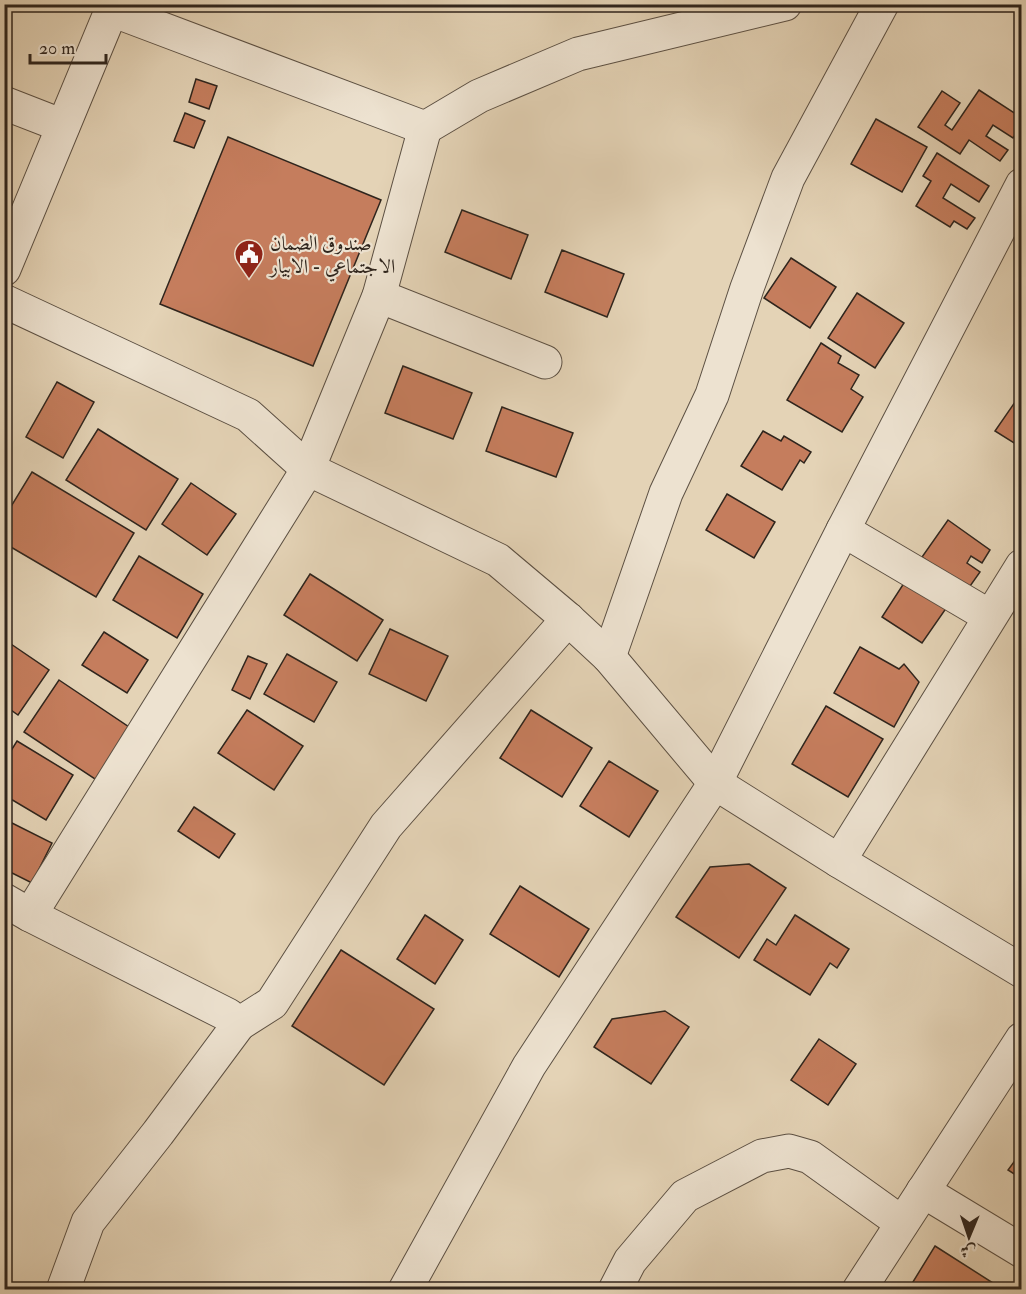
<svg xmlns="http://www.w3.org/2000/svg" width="1026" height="1294" viewBox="0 0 1026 1294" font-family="'IM FELL Double Pica',Amiri,serif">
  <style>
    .building { fill: #c57d5d; stroke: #2f251d; stroke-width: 1.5 }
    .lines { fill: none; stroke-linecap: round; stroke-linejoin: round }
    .minor-casing { stroke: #5c5043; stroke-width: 35 }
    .minor { stroke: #ede2d0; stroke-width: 33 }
    .labels { text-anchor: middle; stroke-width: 4.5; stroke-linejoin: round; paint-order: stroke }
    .poi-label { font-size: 20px; fill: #2f251d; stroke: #ede2d0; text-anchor: start }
  </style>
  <rect width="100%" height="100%" fill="#e4d3b6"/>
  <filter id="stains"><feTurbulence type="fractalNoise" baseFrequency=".00333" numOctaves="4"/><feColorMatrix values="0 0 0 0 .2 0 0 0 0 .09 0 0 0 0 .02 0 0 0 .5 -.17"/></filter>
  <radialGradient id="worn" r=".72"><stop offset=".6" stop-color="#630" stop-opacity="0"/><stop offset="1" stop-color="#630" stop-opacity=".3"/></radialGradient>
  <!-- building -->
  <g class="building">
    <path d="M 196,79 L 217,86 L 209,109 L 189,102 Z"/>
    <path d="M 979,90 L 1022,118 L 1022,125 L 1013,138 L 993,125 L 986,136 L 1008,150 L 1000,161 L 969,140 L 960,154 L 918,127 L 942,91 L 960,103 L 945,125 L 952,130 Z"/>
    <path d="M 185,113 L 205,121 L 194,148 L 174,141 Z"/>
    <path d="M 876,119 L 927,147 L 902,192 L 851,164 Z"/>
    <path d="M 228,137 L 381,200 L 313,366 L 160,304 Z"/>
    <path d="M 937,153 L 989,186 L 979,202 L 951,184 L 943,198 L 975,218 L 967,229 L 954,221 L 950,227 L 916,206 L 931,181 L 923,176 Z"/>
    <path d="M 462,210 L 528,235 L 511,279 L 445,252 Z"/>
    <path d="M 562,250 L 624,274 L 607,317 L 545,292 Z"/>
    <path d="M 791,258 L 836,287 L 810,328 L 764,298 Z"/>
    <path d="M 857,293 L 904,323 L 875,368 L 828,338 Z"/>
    <path d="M 821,343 L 841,356 L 838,363 L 859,375 L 851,389 L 863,397 L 842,432 L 787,400 Z"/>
    <path d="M 403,366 L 472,393 L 453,439 L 385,413 Z"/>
    <path d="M 57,382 L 94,402 L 63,458 L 26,437 Z"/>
    <path d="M 1022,392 L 1022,448 L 995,431 Z"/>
    <path d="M 502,407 L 573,433 L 556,477 L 486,451 Z"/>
    <path d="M 98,429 L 178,479 L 146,530 L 66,480 Z"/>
    <path d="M 763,431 L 781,441 L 784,436 L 811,452 L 804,463 L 800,460 L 782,490 L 741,466 Z"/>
    <path d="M 32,472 L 134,533 L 96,597 L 4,543 L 4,518 Z"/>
    <path d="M 191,483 L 236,514 L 207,555 L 162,524 Z"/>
    <path d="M 727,494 L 775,522 L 754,558 L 706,530 Z"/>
    <path d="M 948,520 L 990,550 L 982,563 L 971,556 L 967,563 L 980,572 L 968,589 L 922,557 Z"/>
    <path d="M 139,556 L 203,594 L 177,638 L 113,600 Z"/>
    <path d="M 310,574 L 383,620 L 357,661 L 284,615 Z"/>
    <path d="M 906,580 L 947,607 L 922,643 L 882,617 Z"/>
    <path d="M 390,629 L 448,656 L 426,701 L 369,674 Z"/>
    <path d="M 104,632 L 148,660 L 127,693 L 82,665 Z"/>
    <path d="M 8,642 L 49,670 L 18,715 L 4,705 L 4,648 Z"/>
    <path d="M 860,647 L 899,669 L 904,664 L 919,682 L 894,727 L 834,693 Z"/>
    <path d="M 287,654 L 337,682 L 314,722 L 264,694 Z"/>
    <path d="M 248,656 L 267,664 L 250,699 L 232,690 Z"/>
    <path d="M 59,680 L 132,729 L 98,781 L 24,732 Z"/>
    <path d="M 826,706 L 883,739 L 848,797 L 792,764 Z"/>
    <path d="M 247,710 L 303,746 L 274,790 L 218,753 Z"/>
    <path d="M 531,710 L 592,748 L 562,797 L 500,758 Z"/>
    <path d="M 17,741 L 73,775 L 46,820 L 4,795 L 4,762 Z"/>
    <path d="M 609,761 L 658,791 L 629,837 L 580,806 Z"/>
    <path d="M 194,807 L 235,834 L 219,858 L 178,831 Z"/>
    <path d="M 4,819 L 52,843 L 32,883 L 4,869 Z"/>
    <path d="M 749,864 L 786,888 L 739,958 L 676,917 L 710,867 Z"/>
    <path d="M 520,886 L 589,929 L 559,977 L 490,934 Z"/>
    <path d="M 425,915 L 463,940 L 435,984 L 397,959 Z"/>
    <path d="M 795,915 L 849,949 L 837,968 L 830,963 L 810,995 L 754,960 L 767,939 L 776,945 Z"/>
    <path d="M 341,950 L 434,1009 L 384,1085 L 292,1026 Z"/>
    <path d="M 665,1011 L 689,1027 L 651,1084 L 594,1047 L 612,1019 Z"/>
    <path d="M 819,1039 L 856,1064 L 828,1105 L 791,1080 Z"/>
    <path d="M 1022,1151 L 1022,1179 L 1008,1170 Z"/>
    <path d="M 935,1246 L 1004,1290 L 908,1290 Z"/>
  </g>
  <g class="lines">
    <!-- minor casing -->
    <g class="minor-casing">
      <g id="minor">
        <path d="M 4,103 L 63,126"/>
        <path d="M 425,128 L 479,96 L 578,54 L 785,4"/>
        <path d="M 4,269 L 114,4"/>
        <path d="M 379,296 L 545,362"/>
        <path d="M 4,301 L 248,415 L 308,469 L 498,560 L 568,619 L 609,657 L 715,783 L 839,861 L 1022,971"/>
        <path d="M 843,530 L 989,616"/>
        <path d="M 609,657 L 666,493 L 712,395 L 747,288 L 788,178 L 882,4"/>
        <path d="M 839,861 L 1022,566"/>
        <path d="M 4,900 L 30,915 L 228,1015 L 239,1024 L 272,1003 L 386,826 L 568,619"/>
        <path d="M 30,915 L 308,469 L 379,296 L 425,128 L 112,10"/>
        <path d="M 923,1191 L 1022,1251"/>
        <path d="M 63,1290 L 88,1222 L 158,1133 L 239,1024"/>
        <path d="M 405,1290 L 529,1066 L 715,783 L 843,530 L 1022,185"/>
        <path d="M 615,1290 L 630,1261 L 685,1196 L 762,1156 L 789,1151 L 810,1157 L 902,1223"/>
        <path d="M 859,1290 L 1022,1039"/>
      </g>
    </g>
    <!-- minor -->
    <use href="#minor" class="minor"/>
  </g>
  <!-- icons -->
  <defs>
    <g id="civic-pin" transform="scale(1.5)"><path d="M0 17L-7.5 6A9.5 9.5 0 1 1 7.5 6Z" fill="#8f2418" stroke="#ede2d0"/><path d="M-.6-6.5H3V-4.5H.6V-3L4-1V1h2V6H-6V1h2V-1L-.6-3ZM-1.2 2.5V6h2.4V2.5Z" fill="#fff"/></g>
  </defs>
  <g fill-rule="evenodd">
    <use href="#civic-pin" x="249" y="254"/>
  </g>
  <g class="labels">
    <!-- poi labels -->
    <g class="poi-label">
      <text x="270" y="250">صندوق الضمان<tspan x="270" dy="23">الاجتماعي - الابيار</tspan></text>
    </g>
  </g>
  <!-- margin -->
  <rect width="1026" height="1294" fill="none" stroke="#e4d3b6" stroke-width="24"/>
  <rect x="6" y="6" width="1014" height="1282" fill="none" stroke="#2f251d" stroke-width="3"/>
  <rect x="12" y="12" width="1002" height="1270" fill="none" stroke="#2f251d" stroke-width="1.5"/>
  <!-- north arrow -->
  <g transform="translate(969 1237) rotate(182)" stroke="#ede2d0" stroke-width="4.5" paint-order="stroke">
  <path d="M0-4.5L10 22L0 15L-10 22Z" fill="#2f251d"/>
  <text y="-9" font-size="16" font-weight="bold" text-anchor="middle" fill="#2f251d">ش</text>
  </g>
  <!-- scale -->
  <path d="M30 54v9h76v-9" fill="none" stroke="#2f251d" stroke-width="3"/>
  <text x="39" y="54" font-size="18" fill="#2f251d" stroke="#ede2d0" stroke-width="4.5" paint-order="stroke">20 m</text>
  <rect width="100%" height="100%" filter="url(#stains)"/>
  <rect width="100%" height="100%" fill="url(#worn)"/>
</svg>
